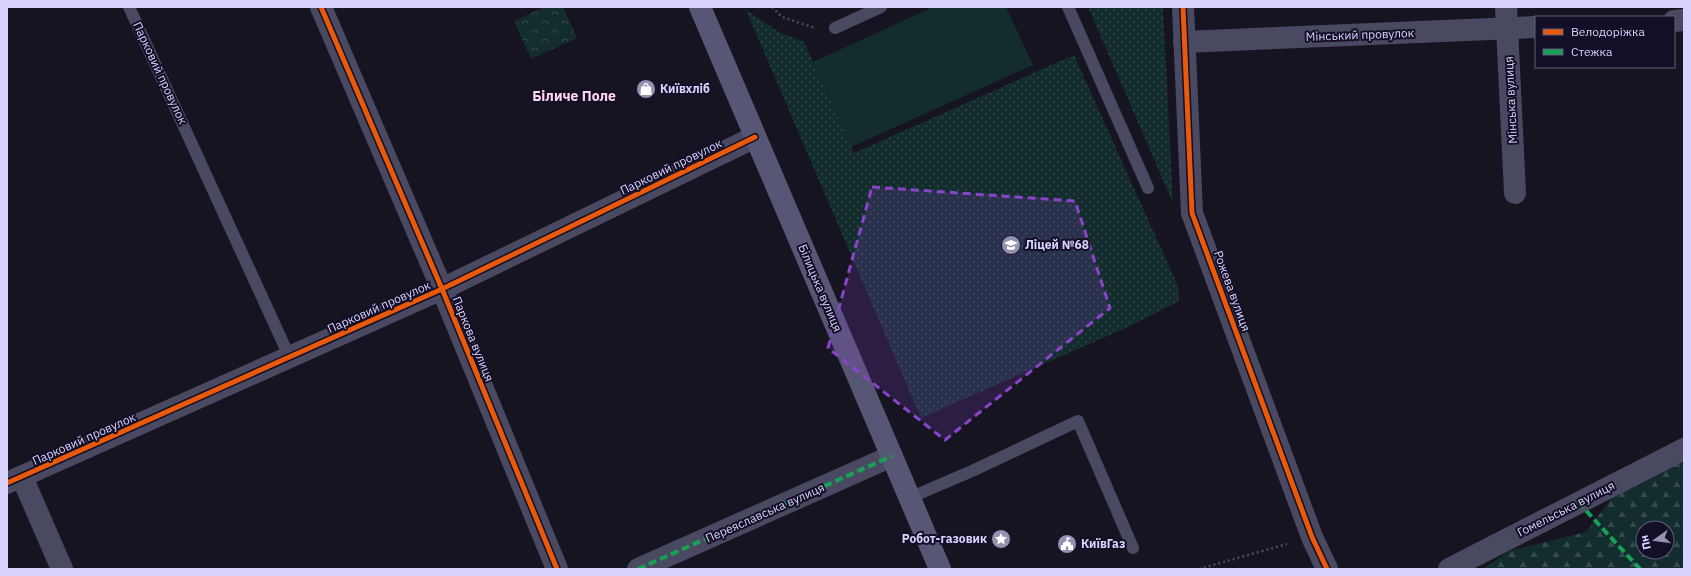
<svg xmlns="http://www.w3.org/2000/svg" width="1691" height="576" viewBox="0 0 1691 576" font-family="'IBM Plex Sans',sans-serif">
  <style>
    .grass { fill: url(#grass-dots) }
    .forest { fill: url(#forest-firs); fill-rule: evenodd }
    .park { fill: url(#park-crowns) }
    .pitch { fill: #132c2d }
    .lines { fill: none; stroke-linecap: round; stroke-linejoin: round }
    .path { stroke: #44505f; stroke-width: 2.5; stroke-dasharray: 2 3; stroke-linecap: butt }
    .lane { stroke: #4a4962; stroke-width: 12 }
    .street { stroke: #4a4962; stroke-width: 22 }
    .secondary { stroke: #575674; stroke-width: 22 }
    .quiet { stroke: #1a9f57; stroke-width: 4; stroke-dasharray: 8 4; stroke-linecap: butt }
    .cycleway-casing { stroke: #130f26; stroke-width: 8 }
    .cycleway { stroke: #e8590c; stroke-width: 5 }
    .marked { fill: #8945c9; fill-opacity: 0.2; stroke: #8945c9; stroke-width: 3; stroke-dasharray: 8 5; stroke-linejoin: round }
    .labels { text-anchor: middle; stroke-width: 4; stroke-linejoin: round; paint-order: stroke }
    .street-label { font-size: 12px; fill: #d9d4ff; stroke: #130f26 }
    .poi-label { font-size: 12px; font-weight: bold; fill: #d9d4ff; stroke: #130f26; text-anchor: start }
    .quarter-label { font-size: 14px; font-weight: bold; fill: #ffd6f0; stroke: #130f26 }
  </style>
  <defs>
    <pattern id="grass-dots" width="8" height="8" patternUnits="userSpaceOnUse"><rect width="8" height="8" fill="#132c2d"/><path d="M2 2h.1M6 6h.1" fill="none" stroke="#354a4c" stroke-width="1.8" stroke-linecap="round"/></pattern>
    <pattern id="forest-firs" width="22" height="20" patternUnits="userSpaceOnUse"><rect width="22" height="20" fill="#132c2d"/><path d="M5 1l3.5 6h-7zM16 11l3.5 6h-7z" fill="#354a4c"/></pattern>
    <pattern id="park-crowns" width="20" height="18" patternUnits="userSpaceOnUse"><rect width="20" height="18" fill="#132c2d"/><path d="M2 6a3 3 0 1 1 6 0M12 15a3 3 0 1 1 6 0" fill="none" stroke="#354a4c"/></pattern>
  </defs>
  <rect width="100%" height="100%" fill="#161421"/>
  <!-- grass -->
  <g class="grass">
    <path d="M 1088,7 L 1163,7 L 1173,203 Z"/>
    <path d="M 746,10 L 777,31 L 804,42 L 854,153 L 1074,55 L 1178,286 L 1179,301 L 1130,326 L 921,418 Z"/>
  </g>
  <!-- forest -->
  <path class="forest" d="M 1684,457 L 1684,569 L 1483,569 L 1509,551 L 1586,532 L 1621,486 ZM 1643,528 L 1667,528 L 1667,552 L 1643,552 Z"/>
  <!-- park -->
  <path class="park" d="M 544,7 L 563,7 L 577,38 L 531,59 L 514,21 Z"/>
  <!-- pitch -->
  <path class="pitch" d="M 933,7 L 1006,7 L 1033,65 L 851,147 L 813,62 Z"/>
  <g class="lines">
    <!-- path -->
    <g class="path">
      <path d="M 772,7 L 782,17 L 815,28"/>
      <path d="M 1199,569 L 1287,544"/>
    </g>
    <!-- lane -->
    <g class="lane">
      <path d="M 129,7 L 290,358"/>
      <path d="M 1068,7 L 1148,188"/>
      <path d="M 835,28 L 881,7"/>
      <path d="M 909,498 L 972,471 L 1078,421 L 1133,548"/>
    </g>
    <!-- street -->
    <g class="street">
      <path d="M 321,7 L 442,289 L 557,569"/>
      <path d="M 1183,7 L 1192,213 L 1312,537 L 1327,569"/>
      <path d="M 1506,7 L 1515,193"/>
      <path d="M 1674,21 L 1684,20"/>
      <path d="M 1184,42 L 1536,27"/>
      <path d="M 22,477 L 62,569"/>
      <path d="M 7,483 L 442,289 L 755,137"/>
      <path d="M 638,569 L 892,456"/>
      <path d="M 1449,569 L 1684,449"/>
    </g>
    <!-- secondary -->
    <path class="secondary" d="M 700,7 L 940,569"/>
    <!-- quiet -->
    <g class="quiet">
      <path d="M 1578,502 L 1640,569"/>
      <path d="M 638,569 L 892,456"/>
    </g>
    <!-- cycleway casing -->
    <g class="cycleway-casing">
      <g id="cycleway">
        <path d="M 321,7 L 442,289 L 557,569"/>
        <path d="M 1183,7 L 1192,213 L 1312,537 L 1327,569"/>
        <path d="M 7,483 L 442,289 L 755,137"/>
      </g>
    </g>
    <!-- cycleway -->
    <use href="#cycleway" class="cycleway"/>
  </g>
  <!-- marked area -->
  <path class="marked" d="M 872,187 L 1075,201 L 1110,308 L 945,440 L 828,348 Z"/>
  <!-- icons -->
  <defs>
    <g id="shop-disc" transform="scale(1)"><circle r="9.5" fill="#9591b1" stroke="#130f26"/><path d="M-5-2.5h2.3a2.7 3.5 0 0 1 5.4 0H5L5.5 6h-11ZM-1.5-2.5h3a1.5 2.3 0 0 0-3 0Z" fill="#fff"/></g>
    <g id="school-disc" transform="scale(1)"><circle r="9.5" fill="#9591b1" stroke="#130f26"/><path d="M0-5L7-2L0 1L-7-2ZM-4 1L0 2.5L4 1V4Q0 6-4 4Z" fill="#fff"/></g>
    <g id="sight-disc" transform="scale(1)"><circle r="9.5" fill="#9591b1" stroke="#130f26"/><path d="M0-6L1.8-2.2L6-1.7L2.9 1.2L3.7 5.4L0 3.3L-3.7 5.4L-2.9 1.2L-6-1.7L-1.8-2.2Z" fill="#fff"/></g>
    <g id="civic-disc" transform="scale(1)"><circle r="9.5" fill="#9591b1" stroke="#130f26"/><path d="M-.6-6.5H3V-4.5H.6V-3L4-1V1h2V6H-6V1h2V-1L-.6-3ZM-1.2 2.5V6h2.4V2.5Z" fill="#fff"/></g>
  </defs>
  <g fill-rule="evenodd">
    <use href="#shop-disc" x="646" y="89"/>
    <use href="#school-disc" x="1011" y="245"/>
    <use href="#sight-disc" x="1001" y="539"/>
    <use href="#civic-disc" x="1067" y="544"/>
  </g>
  <g class="labels">
    <!-- street labels -->
    <g class="street-label">
      <text transform="translate(1360 35) rotate(-2)" y="4">Мінський провулок</text>
      <text transform="translate(160 73) rotate(65)" y="4">Парковий провулок</text>
      <text transform="translate(1511 100) rotate(-93)" y="4">Мінська вулиця</text>
      <text transform="translate(671 167) rotate(-26)" y="4">Парковий провулок</text>
      <text transform="translate(820 288) rotate(67)" y="4">Білицька вулиця</text>
      <text transform="translate(1232 291) rotate(70)" y="4">Рожева вулиця</text>
      <text transform="translate(379 307) rotate(-24)" y="4">Парковий провулок</text>
      <text transform="translate(473 339) rotate(68)" y="4">Паркова вулиця</text>
      <text transform="translate(84 439) rotate(-24)" y="4">Парковий провулок</text>
      <text transform="translate(1566 509) rotate(-27)" y="4">Гомельська вулиця</text>
      <text transform="translate(765 513) rotate(-24)" y="4">Переяславська вулиця</text>
    </g>
    <!-- poi labels -->
    <g class="poi-label">
      <text x="660" y="93">Київхліб</text>
      <text x="1025" y="249">Ліцей №68</text>
      <text x="987" y="543" text-anchor="end">Робот-газовик</text>
      <text x="1081" y="548">КиївГаз</text>
    </g>
    <!-- quarter labels -->
    <g class="quarter-label">
      <text x="574" y="101">Біличе Поле</text>
    </g>
  </g>
  <!-- border -->
  <rect width="1691" height="576" fill="none" stroke="#d9d4ff" stroke-width="16"/>
  <!-- legend -->
  <rect x="1535" y="16" width="140" height="52" fill="#130f26" stroke="#625e7d"/>
  <rect x="1543" y="29" width="20" height="6" fill="#e8590c" stroke="#625e7d"/>
  <text x="1571" y="36" font-size="12" fill="#d9d4ff">Велодоріжка</text>
  <rect x="1543" y="49" width="20" height="6" fill="#1a9f57" stroke="#625e7d"/>
  <text x="1571" y="56" font-size="12" fill="#d9d4ff">Стежка</text>
  <!-- north arrow -->
  <g transform="translate(1655 540) rotate(256)"><circle r="19" fill="#130f26" stroke="#625e7d"/>
  <path d="M0-3L7 15L0 10L-7 15Z" fill="#9591b1"/>
  <text y="-6" font-size="11" font-weight="bold" text-anchor="middle" fill="#d9d4ff">Пн</text>
  </g>
</svg>
